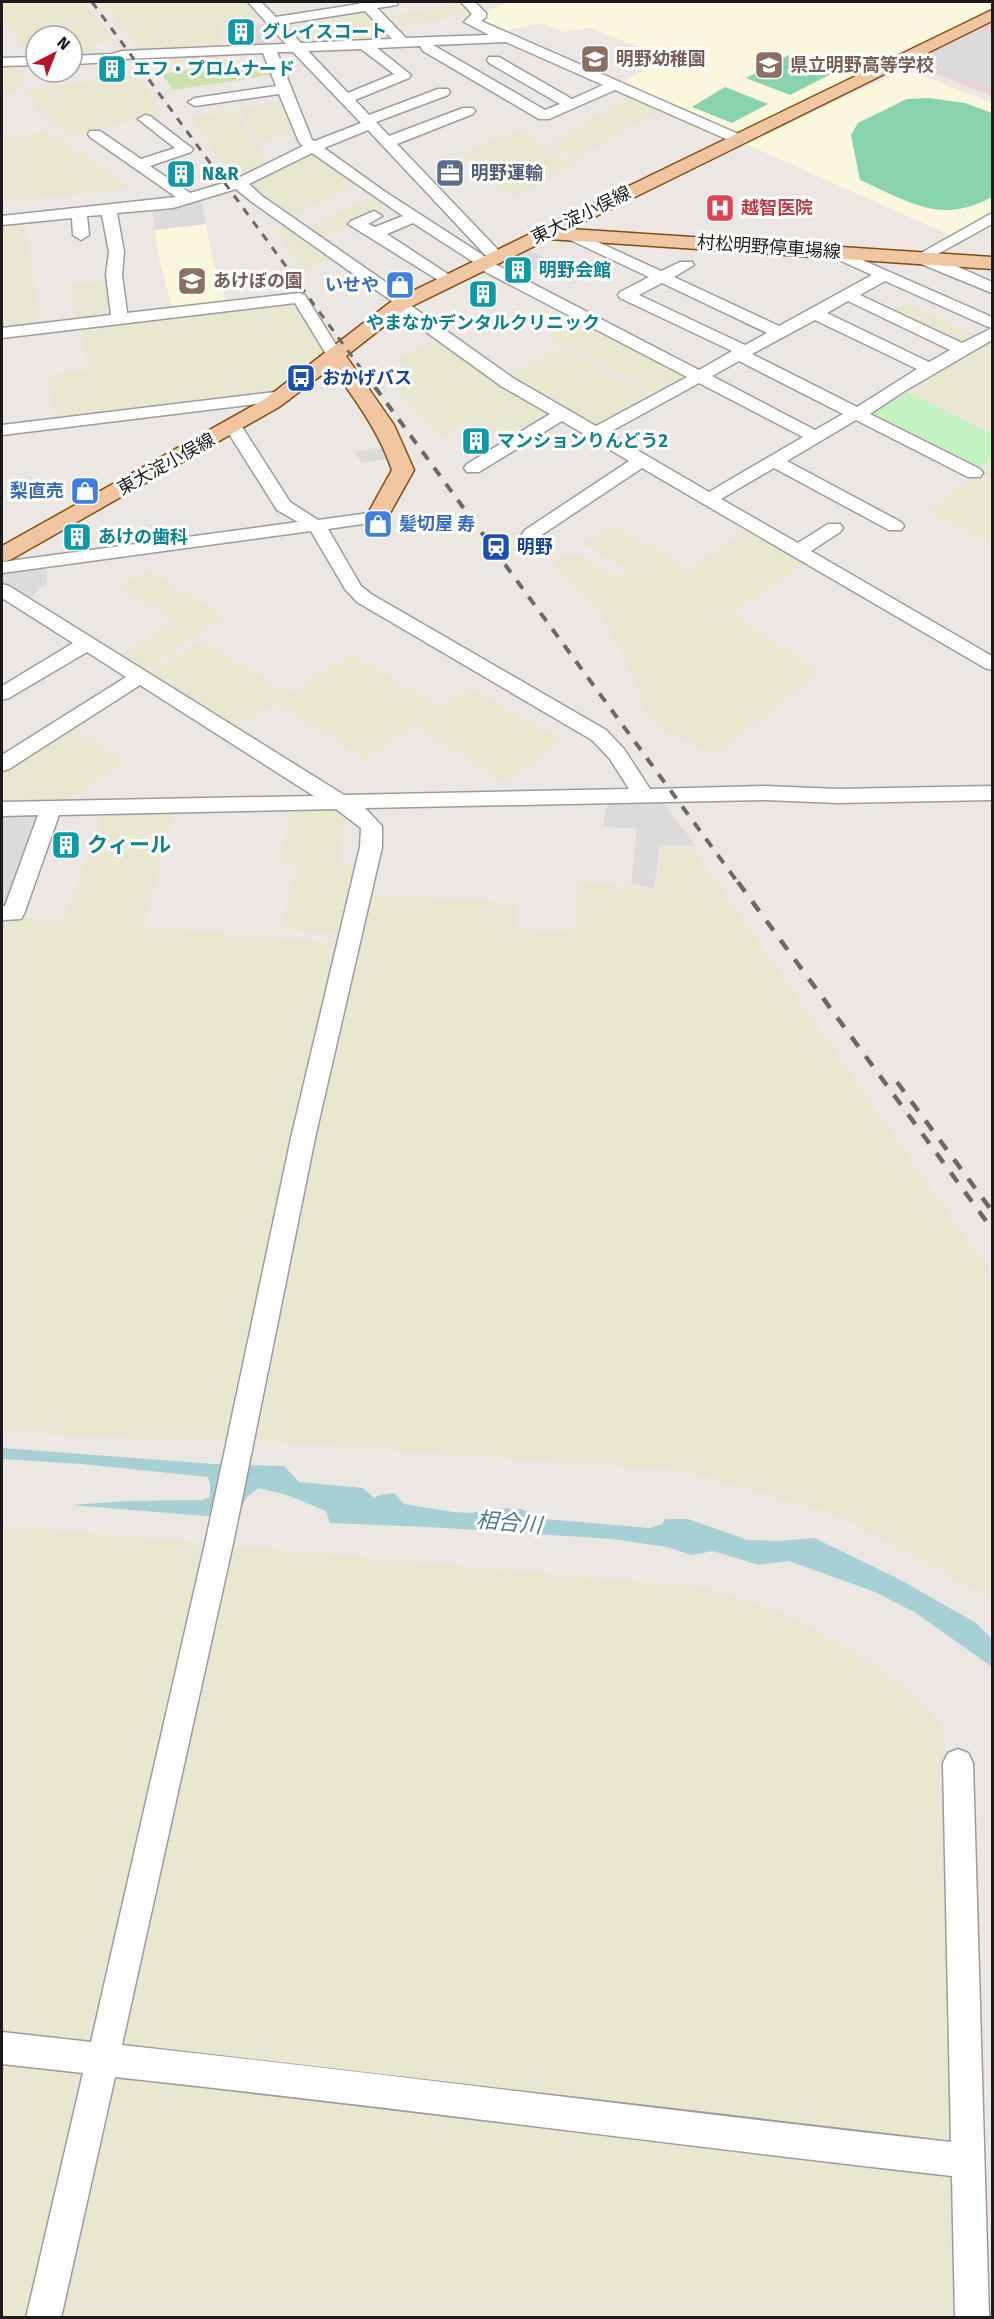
<svg xmlns="http://www.w3.org/2000/svg" width="994" height="2319" viewBox="0 0 994 2319" font-family="'Fira Sans','Noto Sans JP',sans-serif">
  <style>
    .commercial { fill: #ebd3d5 }
    .education { fill: #fbf7dc }
    .farmland { fill: #e9e7cf }
    .grass { fill: #cde1ad }
    .park { fill: #c5f2c3 }
    .pitch { fill: #88d3ac }
    .parking { fill: #dbdbdb }
    .water { fill: #a7d0d5 }
    .lines { fill: none; stroke-linecap: round; stroke-linejoin: round }
    .minor-casing { stroke: #9c9c9c; stroke-width: 3 }
    .major-casing { stroke: #824e10; stroke-width: 3 }
    .minor { fill: #fff; fill-rule: evenodd }
    .major { fill: #f0c5a2; fill-rule: evenodd }
    .rail-far2 { stroke: #696969; stroke-width: 3; stroke-dasharray: 8 8; stroke-linecap: butt }
    .rail-far1 { stroke: #696969; stroke-width: 4; stroke-dasharray: 10 10; stroke-linecap: butt }
    .rail { stroke: #696969; stroke-width: 4.5; stroke-dasharray: 12 12; stroke-linecap: butt }
    .labels { text-anchor: middle; stroke-width: 6; stroke-linejoin: round; paint-order: stroke }
    .far-culture-label { font-size: 18px; font-weight: bold; fill: #0d838f; stroke: #fff; text-anchor: start }
    .far-education-label { font-size: 18px; font-weight: bold; fill: #785e54; stroke: #fff; text-anchor: start }
    .far-service-label { font-size: 18px; font-weight: bold; fill: #4e5e75; stroke: #fff; text-anchor: start }
    .far-health-label { font-size: 18px; font-weight: bold; fill: #be3a42; stroke: #fff; text-anchor: start }
    .far-street-label { font-size: 18px; fill: #1b1b1b; stroke: #fff }
    .far-shop-label { font-size: 18px; font-weight: bold; fill: #366cbe; stroke: #fff; text-anchor: end }
    .far-transit-label { font-size: 18px; font-weight: bold; fill: #164399; stroke: #fff; text-anchor: start }
    .culture-label { font-size: 21px; font-weight: bold; fill: #0d838f; stroke: #fff; text-anchor: start }
    .water-label { font-size: 22px; font-style: italic; fill: #4c7891; stroke: #fff }
  </style>
  <rect width="100%" height="100%" fill="#ece7e2"/>
  <!-- commercial -->
  <path class="commercial" d="M 992,23 L 992,96 L 909,63 Z"/>
  <!-- education -->
  <g class="education">
    <path d="M 508,2 L 992,2 L 992,11 L 737,135 L 619,84 L 667,58 L 590,28 L 564,32 L 540,23 L 502,32 L 477,21 L 483,13 Z"/>
    <path d="M 906,69 L 992,103 L 992,213 L 950,235 L 746,144 Z"/>
    <path d="M 206,224 L 212,257 L 227,304 L 173,310 L 159,259 L 155,230 Z"/>
  </g>
  <!-- farmland -->
  <g class="farmland">
    <path d="M 2,2 L 84,2 L 114,41 L 94,44 L 94,52 L 72,53 L 72,36 L 36,36 L 36,53 L 26,53 L 2,19 Z"/>
    <path d="M 102,2 L 245,2 L 259,17 L 222,24 L 222,46 L 137,49 Z"/>
    <path d="M 466,2 L 479,13 L 392,28 L 382,17 Z"/>
    <path d="M 370,12 L 395,42 L 301,47 L 285,27 Z"/>
    <path d="M 229,53 L 233,60 L 161,73 L 144,57 Z"/>
    <path d="M 27,65 L 22,90 L 2,93 L 2,66 Z"/>
    <path d="M 138,75 L 165,117 L 143,117 L 69,139 L 38,110 L 25,90 Z"/>
    <path d="M 630,95 L 663,109 L 576,159 L 551,144 Z"/>
    <path d="M 281,102 L 297,134 L 259,142 L 240,109 Z"/>
    <path d="M 235,109 L 269,163 L 234,180 L 190,117 Z"/>
    <path d="M 518,129 L 575,165 L 513,197 L 493,185 L 490,176 L 484,177 L 485,173 L 458,155 Z"/>
    <path d="M 49,132 L 133,189 L 2,202 L 2,136 Z"/>
    <path d="M 310,150 L 361,184 L 288,217 L 241,183 Z"/>
    <path d="M 377,195 L 394,205 L 317,241 L 338,256 L 306,270 L 274,232 L 294,225 L 301,229 Z"/>
    <path d="M 24,219 L 41,327 L 2,331 L 2,221 Z"/>
    <path d="M 112,280 L 118,318 L 75,322 L 71,284 Z"/>
    <path d="M 291,301 L 297,304 L 328,354 L 275,394 L 56,421 L 47,375 L 88,370 L 81,326 Z"/>
    <path d="M 905,303 L 979,336 L 964,346 L 888,311 Z"/>
    <path d="M 582,318 L 692,377 L 656,394 L 547,336 Z"/>
    <path d="M 992,335 L 992,432 L 902,388 Z"/>
    <path d="M 441,340 L 493,376 L 496,383 L 550,414 L 509,444 L 472,423 L 442,438 L 394,386 L 416,373 L 396,359 Z"/>
    <path d="M 561,348 L 654,398 L 597,428 L 505,375 Z"/>
    <path d="M 992,464 L 992,544 L 928,511 Z"/>
    <path d="M 613,526 L 663,552 L 687,570 L 751,528 L 808,563 L 732,613 L 820,672 L 716,755 L 650,722 L 625,659 L 602,616 L 553,562 L 571,552 L 620,578 L 630,569 L 582,544 Z"/>
    <path d="M 148,570 L 226,617 L 142,673 L 119,657 L 173,621 L 119,587 Z"/>
    <path d="M 202,640 L 289,694 L 351,654 L 441,707 L 470,688 L 564,741 L 506,784 L 415,726 L 366,759 L 275,703 L 231,730 L 145,676 Z"/>
    <path d="M 69,724 L 126,762 L 58,805 L 2,806 L 2,767 Z"/>
    <path d="M 330,804 L 348,816 L 338,862 L 360,865 L 344,934 L 280,929 L 297,866 L 277,865 L 294,806 Z"/>
    <path d="M 175,810 L 144,926 L 356,945 L 371,894 L 518,903 L 516,929 L 560,931 L 574,926 L 579,881 L 656,890 L 662,845 L 693,848 L 992,1275 L 992,1599 L 839,1516 L 680,1471 L 273,1442 L 161,1440 L 2,1432 L 2,916 L 64,919 L 103,814 Z"/>
    <path d="M 2,1525 L 705,1587 L 781,1611 L 863,1657 L 912,1693 L 944,1729 L 951,1839 L 954,2317 L 2,2317 Z"/>
  </g>
  <!-- grass -->
  <path class="grass" d="M 234,61 L 241,69 L 267,65 L 270,75 L 173,90 L 162,74 Z"/>
  <!-- park -->
  <path class="park" d="M 907,392 L 992,434 L 992,459 L 975,470 L 868,417 L 869,413 Z"/>
  <!-- pitch -->
  <g class="pitch">
    <path d="M 789,55 L 832,70 L 833,73 L 790,95 L 746,78 Z"/>
    <path d="M 725,87 L 768,104 L 732,123 L 692,107 Z"/>
    <path d="M 928,98 L 965,103 L 992,113 L 992,197 C 940,225 910,202 860,180 L 851,135 L 858,123 L 907,99 Z"/>
  </g>
  <!-- parking -->
  <g class="parking">
    <path d="M 266,24 L 269,47 L 235,49 L 235,44 L 252,43 L 251,25 Z"/>
    <path d="M 977,31 L 992,36 L 992,91 L 916,61 Z"/>
    <path d="M 200,198 L 206,224 L 155,230 L 152,207 Z"/>
    <path d="M 523,247 L 550,260 L 534,271 L 505,257 Z"/>
    <path d="M 384,446 L 390,458 L 362,463 L 355,452 Z"/>
    <path d="M 47,569 L 47,585 L 39,587 L 37,593 L 28,600 L 2,583 L 2,572 Z"/>
    <path d="M 659,797 L 696,846 L 660,845 L 654,888 L 631,884 L 637,829 L 603,826 L 609,798 Z"/>
    <path d="M 43,815 L 6,910 L 2,910 L 2,816 Z"/>
  </g>
  <!-- water -->
  <path class="water" d="M 2,1448 L 214,1464 L 284,1466 L 299,1482 L 363,1488 L 374,1498 L 380,1495 L 394,1493 L 404,1504 L 453,1512 L 472,1513 L 491,1508 L 521,1509 L 545,1519 L 650,1528 L 662,1524 L 665,1519 L 688,1519 L 748,1540 L 780,1541 L 814,1538 L 897,1578 L 976,1623 L 992,1639 L 992,1667 L 916,1613 L 875,1592 L 789,1561 L 759,1565 L 713,1551 L 692,1555 L 667,1547 L 612,1539 L 428,1527 L 330,1523 L 326,1511 L 287,1495 L 258,1488 L 246,1498 L 238,1515 L 206,1516 L 71,1505 L 127,1501 L 202,1500 L 210,1497 L 210,1484 L 208,1477 L 82,1464 L 2,1459 Z"/>
  <g class="lines">
    <!-- minor casing -->
    <g class="minor-casing">
      <g id="minor">
        <path d="M 248,2 L 261,2 L 276,17 L 359,4 L 358,2 L 398,2 L 397,5 L 377,8 L 406,38 L 489,35 L 464,22 L 472,14 L 461,2 L 475,2 L 486,13 L 486,17 L 481,21 L 743,136 L 745,139 L 743,142 L 733,142 L 615,90 L 549,119 L 539,119 L 423,51 L 420,46 L 377,48 L 411,75 L 409,78 L 355,100 L 369,115 L 438,89 L 448,89 L 450,92 L 448,95 L 376,122 L 389,136 L 463,108 L 473,108 L 475,111 L 473,114 L 397,144 L 502,254 L 504,257 L 502,260 L 491,260 L 493,263 L 699,370 L 732,351 L 620,298 L 618,295 L 620,292 L 649,277 L 566,238 L 563,235 L 566,232 L 576,232 L 661,271 L 680,262 L 692,262 L 694,265 L 674,277 L 779,326 L 872,275 L 828,255 L 825,252 L 833,247 L 992,317 L 992,328 L 986,326 L 885,281 L 860,295 L 962,343 L 992,328 L 992,340 L 903,392 L 870,414 L 980,469 L 983,473 L 980,477 L 968,477 L 856,420 L 787,461 L 901,522 L 904,526 L 901,530 L 889,530 L 774,468 L 721,499 L 798,543 L 828,524 L 840,524 L 843,528 L 840,532 L 811,551 L 992,656 L 992,670 L 985,668 L 642,468 L 537,538 L 525,538 L 522,534 L 525,530 L 629,461 L 562,421 L 479,472 L 467,472 L 464,468 L 467,464 L 550,414 L 501,386 L 393,308 L 391,305 L 393,302 L 252,202 L 236,189 L 173,208 L 117,213 L 124,252 L 122,275 L 127,313 L 299,293 L 305,295 L 343,356 L 341,359 L 329,359 L 295,303 L 2,338 L 2,328 L 111,315 L 106,275 L 109,252 L 102,215 L 87,216 L 89,235 L 81,240 L 73,235 L 72,218 L 2,225 L 2,216 L 176,197 L 90,137 L 88,134 L 90,131 L 100,131 L 141,159 L 175,148 L 138,119 L 145,115 L 150,116 L 193,149 L 191,152 L 150,166 L 190,193 L 234,180 L 303,146 L 299,142 L 279,94 L 195,106 L 188,102 L 195,98 L 276,86 L 263,53 L 123,59 L 113,62 L 72,64 L 72,56 L 112,54 L 122,51 L 286,44 ZM 365,11 L 392,39 L 301,43 L 283,24 ZM 506,42 L 603,85 L 572,99 L 499,57 L 489,57 L 487,60 L 489,63 L 560,104 L 545,110 L 433,45 ZM 361,49 L 394,74 L 348,93 L 308,51 ZM 277,52 L 293,52 L 361,123 L 315,141 L 312,140 ZM 368,130 L 489,259 L 384,191 L 324,148 ZM 312,153 L 403,216 L 375,227 L 368,224 L 382,216 L 374,211 L 351,221 L 348,224 L 443,283 L 455,283 L 457,280 L 387,234 L 413,223 L 475,263 L 476,267 L 687,377 L 596,426 L 513,378 L 410,305 L 412,302 L 410,299 L 262,196 L 249,184 ZM 662,283 L 767,333 L 745,345 L 639,295 ZM 848,301 L 950,350 L 929,362 L 827,313 ZM 815,320 L 917,369 L 857,407 L 752,354 ZM 739,361 L 843,414 L 815,430 L 712,376 ZM 699,383 L 803,437 L 709,492 L 608,433 Z"/>
        <path d="M 36,57 L 36,65 L 2,66 L 2,58 Z"/>
        <path d="M 992,213 L 992,224 L 934,256 L 992,282 L 992,293 L 914,261 L 912,258 Z"/>
        <path d="M 283,391 L 291,396 L 289,400 L 2,435 L 2,425 Z"/>
        <path d="M 233,421 L 239,422 L 290,502 L 318,520 L 377,512 L 383,513 L 386,517 L 383,521 L 328,529 L 361,586 L 371,594 L 606,730 L 624,749 L 650,789 L 765,786 L 838,789 L 992,786 L 992,800 L 838,803 L 765,800 L 365,808 L 382,826 L 382,847 L 315,1138 L 234,1539 L 122,2045 C 399,2075 674,2112 951,2142 L 943,1763 L 948,1753 L 958,1749 L 968,1753 L 973,1763 L 989,2318 L 955,2318 L 952,2176 C 673,2145 394,2107 115,2077 L 61,2318 L 26,2318 L 83,2073 L 2,2064 L 2,2032 L 91,2042 L 206,1539 L 291,1138 L 360,847 L 361,828 L 336,809 L 59,815 L 24,914 L 21,919 L 2,920 L 2,906 L 5,906 L 38,815 L 2,816 L 2,802 L 314,796 L 140,685 L 9,769 L 2,771 L 2,755 L 126,677 L 87,652 L 9,698 L 2,700 L 2,686 L 73,643 L 2,598 L 2,584 L 9,586 L 344,795 L 629,789 L 610,759 L 592,740 L 357,602 L 345,589 L 311,531 L 2,573 L 2,562 L 298,522 L 277,510 L 224,426 L 227,422 Z"/>
      </g>
    </g>
    <!-- major casing -->
    <g class="major-casing">
      <path id="major" d="M 992,10 L 992,21 L 570,229 L 992,257 L 992,269 L 549,239 L 406,309 L 346,356 L 394,425 L 414,470 L 385,522 L 377,524 L 369,522 L 366,517 L 392,470 C 379,431 355,400 332,367 L 279,407 L 10,560 L 2,562 L 2,546 L 265,399 L 392,301 Z"/>
    </g>
    <!-- minor -->
    <use href="#minor" class="minor"/>
    <!-- major -->
    <use href="#major" class="major"/>
    <!-- rail-far2 -->
    <path class="rail-far2" d="M 92,2 L 376,389"/>
    <!-- rail-far1 -->
    <path class="rail-far1" d="M 375,387 L 739,884"/>
    <!-- rail -->
    <g class="rail">
      <path d="M 738,882 L 992,1229"/>
      <path d="M 897,1082 L 992,1211"/>
    </g>
  </g>
  <!-- icons -->
  <defs>
    <g id="building-square" transform="scale(1.5)"><rect x="-9" y="-9" width="18" height="18" rx="4" fill="#0f9aa8" stroke="#fff"/><path d="M-4-6H4V6H1V3H-1V6H-4ZM-2.5-4.3h1.7v1.8h-1.7ZM.8-4.3h1.7v1.8H.8ZM-2.5-1h1.7V.8h-1.7ZM.8-1h1.7V.8H.8Z" fill="#fff"/></g>
    <g id="school-square" transform="scale(1.5)"><rect x="-9" y="-9" width="18" height="18" rx="4" fill="#8d6e63" stroke="#fff"/><path d="M0-5L7-2L0 1L-7-2ZM-4 1L0 2.5L4 1V4Q0 6-4 4Z" fill="#fff"/></g>
    <g id="office-square" transform="scale(1.5)"><rect x="-9" y="-9" width="18" height="18" rx="4" fill="#5c6f8a" stroke="#fff"/><path d="M-6-3h4V-5.5h4V-3h4V5H-6ZM-1-4.5V-3h2v-1.5ZM-6 0V1H6V0Z" fill="#fff"/></g>
    <g id="hospital-square" transform="scale(1.5)"><rect x="-9" y="-9" width="18" height="18" rx="4" fill="#e0444e" stroke="#fff"/><path d="M-5-5h3v3.5h4V-5h3V5h-3V1.5h-4V5h-3Z" fill="#fff"/></g>
    <g id="shop-square" transform="scale(1.5)"><rect x="-9" y="-9" width="18" height="18" rx="4" fill="#3f7fe0" stroke="#fff"/><path d="M-5-2.5h2.3a2.7 3.5 0 0 1 5.4 0H5L5.5 6h-11ZM-1.5-2.5h3a1.5 2.3 0 0 0-3 0Z" fill="#fff"/></g>
    <g id="bus-square" transform="scale(1.5)"><rect x="-9" y="-9" width="18" height="18" rx="4" fill="#1a4fb4" stroke="#fff"/><path d="M-5-6H5V4H4V6H2V4H-2V6H-4V4H-5ZM-3.5-4V0h7V-4ZM-3.5 1.2v1.5H-2V1.2ZM2 1.2v1.5H3.5V1.2Z" fill="#fff"/></g>
    <g id="station-square" transform="scale(1.5)"><rect x="-9" y="-9" width="18" height="18" rx="4" fill="#1a4fb4" stroke="#fff"/><path d="M-3-6H3Q5-6 5-4V2Q5 4 3 4L4.5 6H3L1.5 4h-3L-3 6H-4.5L-3 4Q-5 4-5 2V-4Q-5-6-3-6ZM-3.5-4v3h7v-3ZM-3.5 1v1.5H-2V1ZM2 1v1.5H3.5V1Z" fill="#fff"/></g>
  </defs>
  <g fill-rule="evenodd">
    <use href="#building-square" x="241" y="32"/>
    <use href="#school-square" x="595" y="59"/>
    <use href="#school-square" x="769" y="65"/>
    <use href="#building-square" x="112" y="69"/>
    <use href="#office-square" x="450" y="173"/>
    <use href="#building-square" x="181" y="174"/>
    <use href="#hospital-square" x="720" y="208"/>
    <use href="#building-square" x="518" y="270"/>
    <use href="#school-square" x="192" y="281"/>
    <use href="#shop-square" x="400" y="285"/>
    <use href="#building-square" x="483" y="294"/>
    <use href="#bus-square" x="301" y="378"/>
    <use href="#building-square" x="476" y="441"/>
    <use href="#shop-square" x="85" y="491"/>
    <use href="#shop-square" x="378" y="524"/>
    <use href="#building-square" x="77" y="537"/>
    <use href="#station-square" x="496" y="547"/>
    <use href="#building-square" x="66" y="845"/>
  </g>
  <g class="labels">
    <!-- far-culture labels -->
    <g class="far-culture-label">
      <text x="262" y="38">グレイスコート</text>
      <text x="133" y="75">エフ・プロムナード</text>
      <text x="202" y="180">N&amp;R</text>
      <text x="539" y="276">明野会館</text>
      <text x="483" y="329" text-anchor="middle">やまなかデンタルクリニック</text>
      <text x="497" y="447">マンションりんどう2</text>
      <text x="98" y="543">あけの歯科</text>
    </g>
    <!-- far-education labels -->
    <g class="far-education-label">
      <text x="616" y="65">明野幼稚園</text>
      <text x="790" y="71">県立明野高等学校</text>
      <text x="213" y="287">あけぼの園</text>
    </g>
    <!-- far-service labels -->
    <g class="far-service-label">
      <text x="471" y="179">明野運輸</text>
    </g>
    <!-- far-health labels -->
    <g class="far-health-label">
      <text x="741" y="214">越智医院</text>
    </g>
    <!-- far-street labels -->
    <g class="far-street-label">
      <text transform="translate(581 215) rotate(-26)" y="6">東大淀小俣線</text>
      <text transform="translate(769 247) rotate(4)" y="6">村松明野停車場線</text>
      <text transform="translate(166 464) rotate(-29)" y="6">東大淀小俣線</text>
    </g>
    <!-- far-shop labels -->
    <g class="far-shop-label">
      <text x="379" y="291">いせや</text>
      <text x="64" y="497">梨直売</text>
      <text x="399" y="530" text-anchor="start">髪切屋 寿</text>
    </g>
    <!-- far-transit labels -->
    <g class="far-transit-label">
      <text x="322" y="384">おかげバス</text>
      <text x="517" y="553">明野</text>
    </g>
    <!-- culture labels -->
    <g class="culture-label">
      <text x="87" y="852">クィール</text>
    </g>
    <!-- water labels -->
    <g class="water-label">
      <text transform="translate(509 1522) rotate(5)" y="8">相合川</text>
    </g>
  </g>
  <!-- border -->
  <rect width="994" height="2319" fill="none" stroke="#1b1b1b" stroke-width="6"/>
  <!-- north arrow -->
  <g transform="translate(54 54) rotate(42)"><circle r="28" fill="#ffffff" stroke="#a4a4a4" stroke-width="1.5"/>
  <path d="M0-4.5L10 22L0 15L-10 22Z" fill="#b1162a"/>
  <text y="-9" font-size="16" font-weight="bold" text-anchor="middle" fill="#1b1b1b">N</text>
  </g>
</svg>
